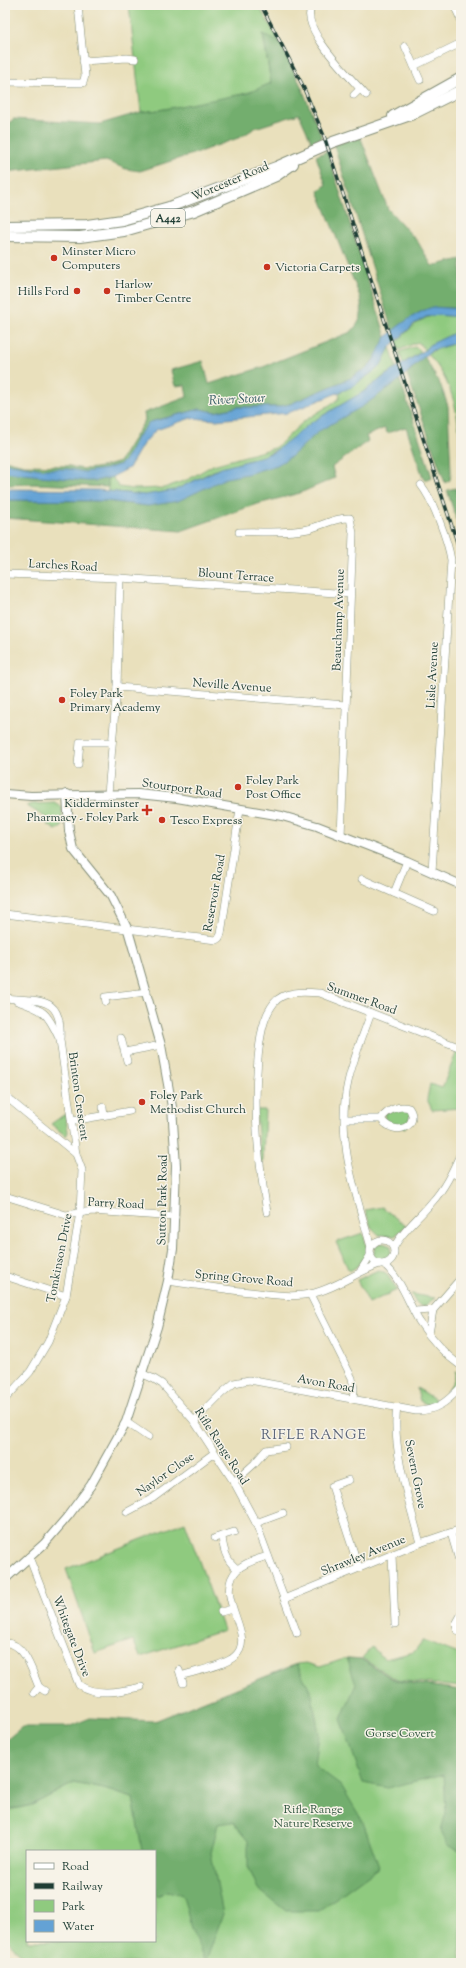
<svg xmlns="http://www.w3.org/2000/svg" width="466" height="1968" viewBox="0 0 466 1968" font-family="'Sorts Mill Goudy',serif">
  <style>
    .green { fill: #8fca7f; stroke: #57845a; fill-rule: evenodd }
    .forest { fill: #73ae6e; stroke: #497651 }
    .water { fill: #64a2d5; stroke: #427084 }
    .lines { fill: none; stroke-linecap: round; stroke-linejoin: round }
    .minor-casing { stroke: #848e78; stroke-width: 8 }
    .major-casing { stroke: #848e78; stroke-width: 10 }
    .highway-casing { stroke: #848e78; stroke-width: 12 }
    .minor { stroke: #fff; stroke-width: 7 }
    .major { stroke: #fff; stroke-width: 8 }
    .highway { stroke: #fff; stroke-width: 10 }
    .rail-casing { stroke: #1f3d34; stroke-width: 3.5 }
    .rail { stroke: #f7f3e8; stroke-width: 2; stroke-dasharray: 6; stroke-linecap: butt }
    .poi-dot { fill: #c8321e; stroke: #f7f3e8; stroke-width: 1.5 }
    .labels { text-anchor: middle; stroke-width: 3; stroke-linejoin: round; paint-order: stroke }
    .shield { fill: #f7f3e8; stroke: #60746a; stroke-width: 1 }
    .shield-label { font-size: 11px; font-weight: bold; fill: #1f3d34 }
    .street-label { font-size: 12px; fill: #1f3d34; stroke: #f7f3e8 }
    .poi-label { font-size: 12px; fill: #1f3d34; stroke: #f7f3e8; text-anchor: start }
    .park-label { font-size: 12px; fill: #355943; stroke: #f7f3e8 }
    .water-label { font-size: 13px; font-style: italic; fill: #345b64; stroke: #f7f3e8 }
    .quarter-label { font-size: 14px; letter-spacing: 1px; fill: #5d677b; stroke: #f7f3e8 }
  </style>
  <rect width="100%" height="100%" fill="#f7f3e8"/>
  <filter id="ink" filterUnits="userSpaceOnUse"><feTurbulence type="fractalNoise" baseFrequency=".025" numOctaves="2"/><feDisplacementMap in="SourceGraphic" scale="8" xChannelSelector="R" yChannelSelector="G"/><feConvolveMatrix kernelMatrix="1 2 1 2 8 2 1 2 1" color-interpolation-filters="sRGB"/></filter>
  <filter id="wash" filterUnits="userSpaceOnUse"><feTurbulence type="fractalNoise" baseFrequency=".012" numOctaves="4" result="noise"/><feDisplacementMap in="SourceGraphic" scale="16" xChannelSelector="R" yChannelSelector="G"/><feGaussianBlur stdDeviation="0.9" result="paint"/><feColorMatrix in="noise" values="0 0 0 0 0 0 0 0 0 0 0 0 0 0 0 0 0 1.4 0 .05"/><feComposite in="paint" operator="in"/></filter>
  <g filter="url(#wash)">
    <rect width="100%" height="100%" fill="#e9e0bc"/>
    <!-- green -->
    <g class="green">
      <path d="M 129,5 L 258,5 L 280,42 L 263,34 L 271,83 C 255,96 166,110 141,112 Z"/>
      <path d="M 437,315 L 461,317 L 461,330 L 429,345 L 425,350 L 418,342 L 399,350 L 396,343 C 408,331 419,317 437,315 Z"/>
      <path d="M 461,341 L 461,471 C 458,458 460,446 459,433 C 457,403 448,376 427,353 Z"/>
      <path d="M 390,347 L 396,367 L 363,392 L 312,422 L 281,447 L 263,456 L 213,471 L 175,490 L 145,495 L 108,491 L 108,478 L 112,477 L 119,487 L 133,489 L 164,488 L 189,479 L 213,465 L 274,448 L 281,443 L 304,421 L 339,399 L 340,391 C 364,380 378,373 390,347 Z"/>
      <path d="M 414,347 L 419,349 L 421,352 L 403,363 L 399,352 Z"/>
      <path d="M 55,803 L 62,807 L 62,827 L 56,830 L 48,825 L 48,819 L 27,806 L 32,804 Z"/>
      <path d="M 457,1051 L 461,1053 L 461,1108 L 432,1110 L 427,1099 L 430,1084 L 442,1088 Z"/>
      <path d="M 398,1108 L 412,1112 L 405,1128 L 384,1123 L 385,1113 Z"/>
      <path d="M 256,1110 L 265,1110 L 263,1160 L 261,1169 Z"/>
      <path d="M 65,1114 L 68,1132 L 66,1136 L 51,1124 Z"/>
      <path d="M 382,1207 L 406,1226 L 395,1236 L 379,1235 L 371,1227 L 365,1210 Z"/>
      <path d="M 363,1233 L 368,1250 C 364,1260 359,1267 349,1271 L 336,1242 Z"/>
      <path d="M 383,1243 L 391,1246 L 390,1257 L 386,1262 L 375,1260 L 373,1255 L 376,1245 Z"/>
      <path d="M 378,1270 L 386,1273 L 397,1290 L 369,1303 L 357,1280 Z"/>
      <path d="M 411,1294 L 435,1298 L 423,1307 L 416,1303 Z"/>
      <path d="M 455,1371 L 461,1374 C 461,1386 453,1393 443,1399 L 455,1378 Z"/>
      <path d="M 417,1388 L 438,1401 L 428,1405 L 420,1401 Z"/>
      <path d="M 185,1522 L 224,1630 L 140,1657 L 133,1640 L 95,1653 L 66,1569 Z"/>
      <path d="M 423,1640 L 461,1655 L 461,1687 L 397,1680 L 362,1658 L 372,1647 L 385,1659 L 414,1652 Z"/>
      <path d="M 347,1658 L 361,1659 L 396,1681 L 461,1690 L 461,1963 L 45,1963 L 36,1954 L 27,1961 L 5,1938 L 5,1811 L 32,1805 L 74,1783 L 104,1789 L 133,1798 L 155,1721 L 297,1664 L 306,1663 L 320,1667 ZM 27,1851 L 155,1851 L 155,1941 L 27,1941 Z"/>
    </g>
    <!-- forest -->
    <g class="forest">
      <path d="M 263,34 L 280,42 L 301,86 L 322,138 L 312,143 L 299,114 L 255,128 L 241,137 L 199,152 L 140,171 L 126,169 L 106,161 L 5,172 L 5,124 L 8,125 L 13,119 L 100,124 L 141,112 L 159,110 L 248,93 L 271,83 Z"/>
      <path d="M 360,136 L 388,209 L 418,242 L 432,266 L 461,259 L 461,309 C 425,305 419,310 393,333 L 334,145 Z"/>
      <path d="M 327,151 L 386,337 L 378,354 L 364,371 L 361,371 L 351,378 L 290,404 L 277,407 L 238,407 L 215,412 L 200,409 L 150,422 L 138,436 L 126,459 L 121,464 L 107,469 L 108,487 L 34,484 L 5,485 L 5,460 L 24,465 L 70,466 C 85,472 104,467 119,462 L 145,420 L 144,413 L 187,397 L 185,385 L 175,386 L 171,370 L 203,361 L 209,384 L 263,367 L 351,332 C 362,320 363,314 360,297 L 318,191 L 326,185 L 316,156 Z"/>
      <path d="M 424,356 L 441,386 L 448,406 L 451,472 L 450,480 L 445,483 L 407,374 Z"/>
      <path d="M 400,380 L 432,477 L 424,480 L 406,427 L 387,433 L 385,428 L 366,436 L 368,441 L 332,467 L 335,478 L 300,493 L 254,505 L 181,531 L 5,518 L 5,500 L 106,501 L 139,505 L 253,466 Z"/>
      <path d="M 456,488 L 461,519 L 461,534 L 447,490 Z"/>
      <path d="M 347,1658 L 361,1659 L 396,1681 L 461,1690 L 461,1852 L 447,1845 L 441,1830 L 446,1813 L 444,1774 L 388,1788 L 363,1783 L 341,1719 L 356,1684 Z"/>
      <path d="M 297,1664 L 312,1695 L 319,1734 L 315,1766 L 341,1785 L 363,1822 L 379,1867 L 318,1911 L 286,1911 L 258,1889 L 248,1866 L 248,1840 L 233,1822 L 218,1824 L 211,1853 L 223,1914 L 205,1963 L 191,1928 L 183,1895 L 168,1891 L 157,1896 L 155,1894 L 155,1851 L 142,1851 L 133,1798 L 104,1789 L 74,1783 L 32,1805 L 5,1811 L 5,1741 L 22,1727 L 68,1727 L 90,1718 L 155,1721 Z"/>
    </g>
    <!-- water -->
    <g class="water">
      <path d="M 433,307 L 461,309 L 461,317 L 437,315 L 426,317 L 414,324 L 390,347 L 381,365 L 377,369 L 352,387 L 288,413 L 216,420 L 191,418 L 156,430 L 143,444 L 129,468 L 112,477 L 95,481 L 86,481 L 5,472 L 5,463 L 42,469 L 68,469 L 85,472 L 106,469 L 121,464 L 126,459 L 138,436 L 150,422 L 200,409 L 215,412 L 238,407 L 277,407 L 290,404 L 351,378 L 361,371 L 364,371 C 375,361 376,355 383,342 C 388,331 420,310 433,307 Z"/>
      <path d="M 461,330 L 461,341 L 430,351 L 397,382 L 363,406 L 319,431 L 292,456 L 277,465 L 247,474 L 226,478 L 178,501 L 148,506 L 106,501 L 5,500 L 5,489 L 98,490 L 145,495 L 175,490 L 221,468 L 251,460 L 274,452 L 312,422 L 363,392 L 393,370 L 425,350 L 429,345 Z"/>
    </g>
  </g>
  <g filter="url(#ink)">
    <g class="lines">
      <!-- minor casing -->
      <g class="minor-casing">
        <g id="minor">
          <path d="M 313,5 C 295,25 353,80 366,95"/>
          <path d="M 454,5 L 461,20"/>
          <path d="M 405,46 L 420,80"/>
          <path d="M 83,61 L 127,58 L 135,59"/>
          <path d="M 414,66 L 461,43"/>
          <path d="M 5,82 L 83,83 L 85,76 L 78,5"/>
          <path d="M 354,95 L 360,89"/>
          <path d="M 421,485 C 433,500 448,541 451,560 L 432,872"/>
          <path d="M 239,532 C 261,531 287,534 308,529 C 322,526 335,517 350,518 L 353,533 L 341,836"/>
          <path d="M 5,574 L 120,578 L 350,594"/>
          <path d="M 117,687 L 346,705"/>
          <path d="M 78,765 L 80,742 L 112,742"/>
          <path d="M 108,794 L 117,687 L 120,578"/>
          <path d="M 362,879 L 434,911"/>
          <path d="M 394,893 L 407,861"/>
          <path d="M 5,914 L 216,940 L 219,938 L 221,934 L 240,809"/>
          <path d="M 5,998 C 39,1002 63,994 60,1040 L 76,1154 L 82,1170 L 80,1212 L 66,1296 L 48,1342 L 30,1372 L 5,1399"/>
          <path d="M 17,1001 C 44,1010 47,1012 59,1038"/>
          <path d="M 106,1002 L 105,997 L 147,992"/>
          <path d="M 121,1038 L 127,1061"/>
          <path d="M 125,1052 L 161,1045"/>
          <path d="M 5,1096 L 76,1154"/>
          <path d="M 103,1107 L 104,1115"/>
          <path d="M 345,1119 L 381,1119 C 395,1138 421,1126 409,1108 C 399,1105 387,1110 381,1119"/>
          <path d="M 72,1121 L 130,1111"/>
          <path d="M 452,1173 L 461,1177"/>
          <path d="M 5,1196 L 66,1215 L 92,1211 L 175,1217"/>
          <path d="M 267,1212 C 258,1157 253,1114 258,1058 C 260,1040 262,1018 274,1003 C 284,990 305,992 320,993 L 461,1048"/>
          <circle cx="382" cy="1252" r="12"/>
          <path d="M 371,1247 C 356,1193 335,1139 348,1082 C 353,1059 363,1036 371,1013"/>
          <path d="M 394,1247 C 403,1230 420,1217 432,1202 C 445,1188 453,1170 461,1153"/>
          <path d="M 384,1264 C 401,1279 408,1302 419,1321 C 430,1338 444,1354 461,1366"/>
          <path d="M 361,1270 L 371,1254"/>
          <path d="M 5,1276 L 66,1296"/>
          <path d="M 168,1281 C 195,1285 222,1289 250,1292 C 269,1294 291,1298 310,1294 C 335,1289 356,1272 380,1264"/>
          <path d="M 310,1294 L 352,1378 L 354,1389 L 353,1399"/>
          <path d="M 414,1311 L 433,1310"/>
          <path d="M 429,1334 L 433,1310 L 461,1278"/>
          <path d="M 143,1374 L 154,1379 L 162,1384 L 194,1421 L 234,1482 L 256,1523 L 297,1633"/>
          <path d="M 397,1407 C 391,1447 410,1505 420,1543"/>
          <path d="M 194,1421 L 222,1393 L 234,1383 L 249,1380 L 416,1411 C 436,1411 447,1402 461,1387"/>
          <path d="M 126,1422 L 148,1437"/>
          <path d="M 349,1480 L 332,1486 L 359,1568"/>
          <path d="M 234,1482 L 254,1464 L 266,1450 L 286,1447"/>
          <path d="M 127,1512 L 153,1498 L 214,1453"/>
          <path d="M 256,1523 L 283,1513"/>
          <path d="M 451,1533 L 461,1567"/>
          <path d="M 222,1536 C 223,1549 226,1562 238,1569"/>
          <path d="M 215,1538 L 234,1532"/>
          <path d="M 392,1555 L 395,1624"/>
          <path d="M 29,1557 L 79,1685 C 97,1697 121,1691 141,1687"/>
          <path d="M 284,1599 L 420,1543 L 461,1529"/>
          <path d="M 221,1612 L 232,1609"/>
          <path d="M 461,1615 L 456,1624 L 457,1630 L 461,1632"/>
          <path d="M 5,1643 C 25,1642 32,1672 39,1687"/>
          <path d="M 179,1670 L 183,1683"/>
          <path d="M 181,1676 C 195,1671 225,1666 235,1656 C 258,1635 212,1597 237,1570 C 245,1562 258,1559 268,1556"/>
          <path d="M 34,1693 L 39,1687 L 45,1691"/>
        </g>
      </g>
      <!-- major casing -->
      <g class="major-casing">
        <g id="major">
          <path d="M 5,794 L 31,796 L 138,794 L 177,798 L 282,816 L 317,826 L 407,861 L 461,885"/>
          <path d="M 5,1579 L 44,1544 L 68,1516 L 91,1485 L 126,1422 L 157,1327 L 168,1281 L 173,1249 L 176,1166 L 172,1107 L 161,1045 L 128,930 L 111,896 L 73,849 L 69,831 L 67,794"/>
        </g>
      </g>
      <!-- highway casing -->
      <g class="highway-casing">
        <g id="highway">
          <path d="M 393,116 L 461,78"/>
          <path d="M 5,226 L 87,225 L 122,220 L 169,207 L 276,167 L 333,142 L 413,114 L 461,90"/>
          <path d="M 5,236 L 80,237 L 124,231 L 194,211 L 276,176 L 293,164"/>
        </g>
      </g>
      <!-- minor -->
      <use href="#minor" class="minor"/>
      <!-- major -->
      <use href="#major" class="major"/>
      <!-- highway -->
      <use href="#highway" class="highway"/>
      <!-- rail casing -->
      <g class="rail-casing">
        <path id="rail" d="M 261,5 L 302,84 L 324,136 L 461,554"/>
      </g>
      <!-- rail -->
      <use href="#rail" class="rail"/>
    </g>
  </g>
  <!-- markers -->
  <g class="poi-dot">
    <circle cx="54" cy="258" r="4"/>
    <circle cx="267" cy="267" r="4"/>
    <circle cx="77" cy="291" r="4"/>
    <circle cx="107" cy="291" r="4"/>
    <circle cx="62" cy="700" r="4"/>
    <circle cx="238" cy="787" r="4"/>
    <path d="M145 804h4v4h4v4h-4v4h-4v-4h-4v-4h4z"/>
    <circle cx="162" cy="820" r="4"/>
    <circle cx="142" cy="1102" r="4"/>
  </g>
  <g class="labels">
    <!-- shield labels -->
    <rect class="shield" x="151" y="209" width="34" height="18" rx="3"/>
    <g class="shield-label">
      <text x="168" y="222">A442</text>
    </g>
    <!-- street labels -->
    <g class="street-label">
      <text transform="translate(230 181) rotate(-23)" y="4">Worcester Road</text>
      <text transform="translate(63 565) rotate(3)" y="4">Larches Road</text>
      <text transform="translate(236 575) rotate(4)" y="4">Blount Terrace</text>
      <text transform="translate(338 620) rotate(-88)" y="4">Beauchamp Avenue</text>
      <text transform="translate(432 675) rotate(-87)" y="4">Lisle Avenue</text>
      <text transform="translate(232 685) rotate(4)" y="4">Neville Avenue</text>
      <text transform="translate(182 788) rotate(8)" y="4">Stourport Road</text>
      <text transform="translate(214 893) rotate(-80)" y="4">Reservoir Road</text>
      <text transform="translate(362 998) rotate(20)" y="4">Summer Road</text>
      <text transform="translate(79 1096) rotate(82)" y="4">Brinton Crescent</text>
      <text transform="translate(162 1200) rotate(-89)" y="4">Sutton Park Road</text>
      <text transform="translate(116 1203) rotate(3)" y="4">Parry Road</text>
      <text transform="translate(59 1258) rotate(-79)" y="4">Tomkinson Drive</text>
      <text transform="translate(244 1278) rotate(5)" y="4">Spring Grove Road</text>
      <text transform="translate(326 1383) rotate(10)" y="4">Avon Road</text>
      <text transform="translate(222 1446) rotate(57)" y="4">Rifle Range Road</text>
      <text transform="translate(165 1474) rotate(-35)" y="4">Naylor Close</text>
      <text transform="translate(416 1474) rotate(79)" y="4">Severn Grove</text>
      <text transform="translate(363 1555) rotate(-22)" y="4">Shrawley Avenue</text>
      <text transform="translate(72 1636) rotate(69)" y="4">Whitegate Drive</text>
    </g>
    <!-- poi labels -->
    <g class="poi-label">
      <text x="62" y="255">Minster Micro<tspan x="62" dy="14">Computers</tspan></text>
      <text x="275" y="271">Victoria Carpets</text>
      <text x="115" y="288">Harlow<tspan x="115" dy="14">Timber Centre</tspan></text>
      <text x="69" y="295" text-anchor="end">Hills Ford</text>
      <text x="70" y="697">Foley Park<tspan x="70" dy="14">Primary Academy</tspan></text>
      <text x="246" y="784">Foley Park<tspan x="246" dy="14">Post Office</tspan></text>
      <text x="139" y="807" text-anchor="end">Kidderminster<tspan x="139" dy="14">Pharmacy - Foley Park</tspan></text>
      <text x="170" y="824">Tesco Express</text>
      <text x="150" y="1099">Foley Park<tspan x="150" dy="14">Methodist Church</tspan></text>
    </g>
    <!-- park labels -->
    <g class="park-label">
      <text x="400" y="1737">Gorse Covert</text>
      <text x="313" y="1813">Rifle Range<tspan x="313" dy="14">Nature Reserve</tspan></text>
    </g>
    <!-- water labels -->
    <g class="water-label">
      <text transform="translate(237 398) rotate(-3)" y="5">River Stour</text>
    </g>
    <!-- quarter labels -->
    <g class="quarter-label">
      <text x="314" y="1439">RIFLE RANGE</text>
    </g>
  </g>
  <!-- margin -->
  <rect width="466" height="1968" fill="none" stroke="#f7f3e8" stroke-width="20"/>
  <!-- legend -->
  <rect x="26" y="1850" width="130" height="92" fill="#f7f3e8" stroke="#a1aaa0"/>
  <rect x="34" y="1863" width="20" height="6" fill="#ffffff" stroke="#a1aaa0"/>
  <text x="62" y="1870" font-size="12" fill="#1f3d34">Road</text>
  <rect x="34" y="1883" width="20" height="6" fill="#1f3d34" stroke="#a1aaa0"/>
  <text x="62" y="1890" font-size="12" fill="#1f3d34">Railway</text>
  <rect x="34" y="1900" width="20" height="12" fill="#8fca7f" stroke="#a1aaa0"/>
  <text x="62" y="1910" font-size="12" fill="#1f3d34">Park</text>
  <rect x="34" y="1920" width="20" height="12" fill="#64a2d5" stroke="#a1aaa0"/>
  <text x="62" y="1930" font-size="12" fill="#1f3d34">Water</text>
</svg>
